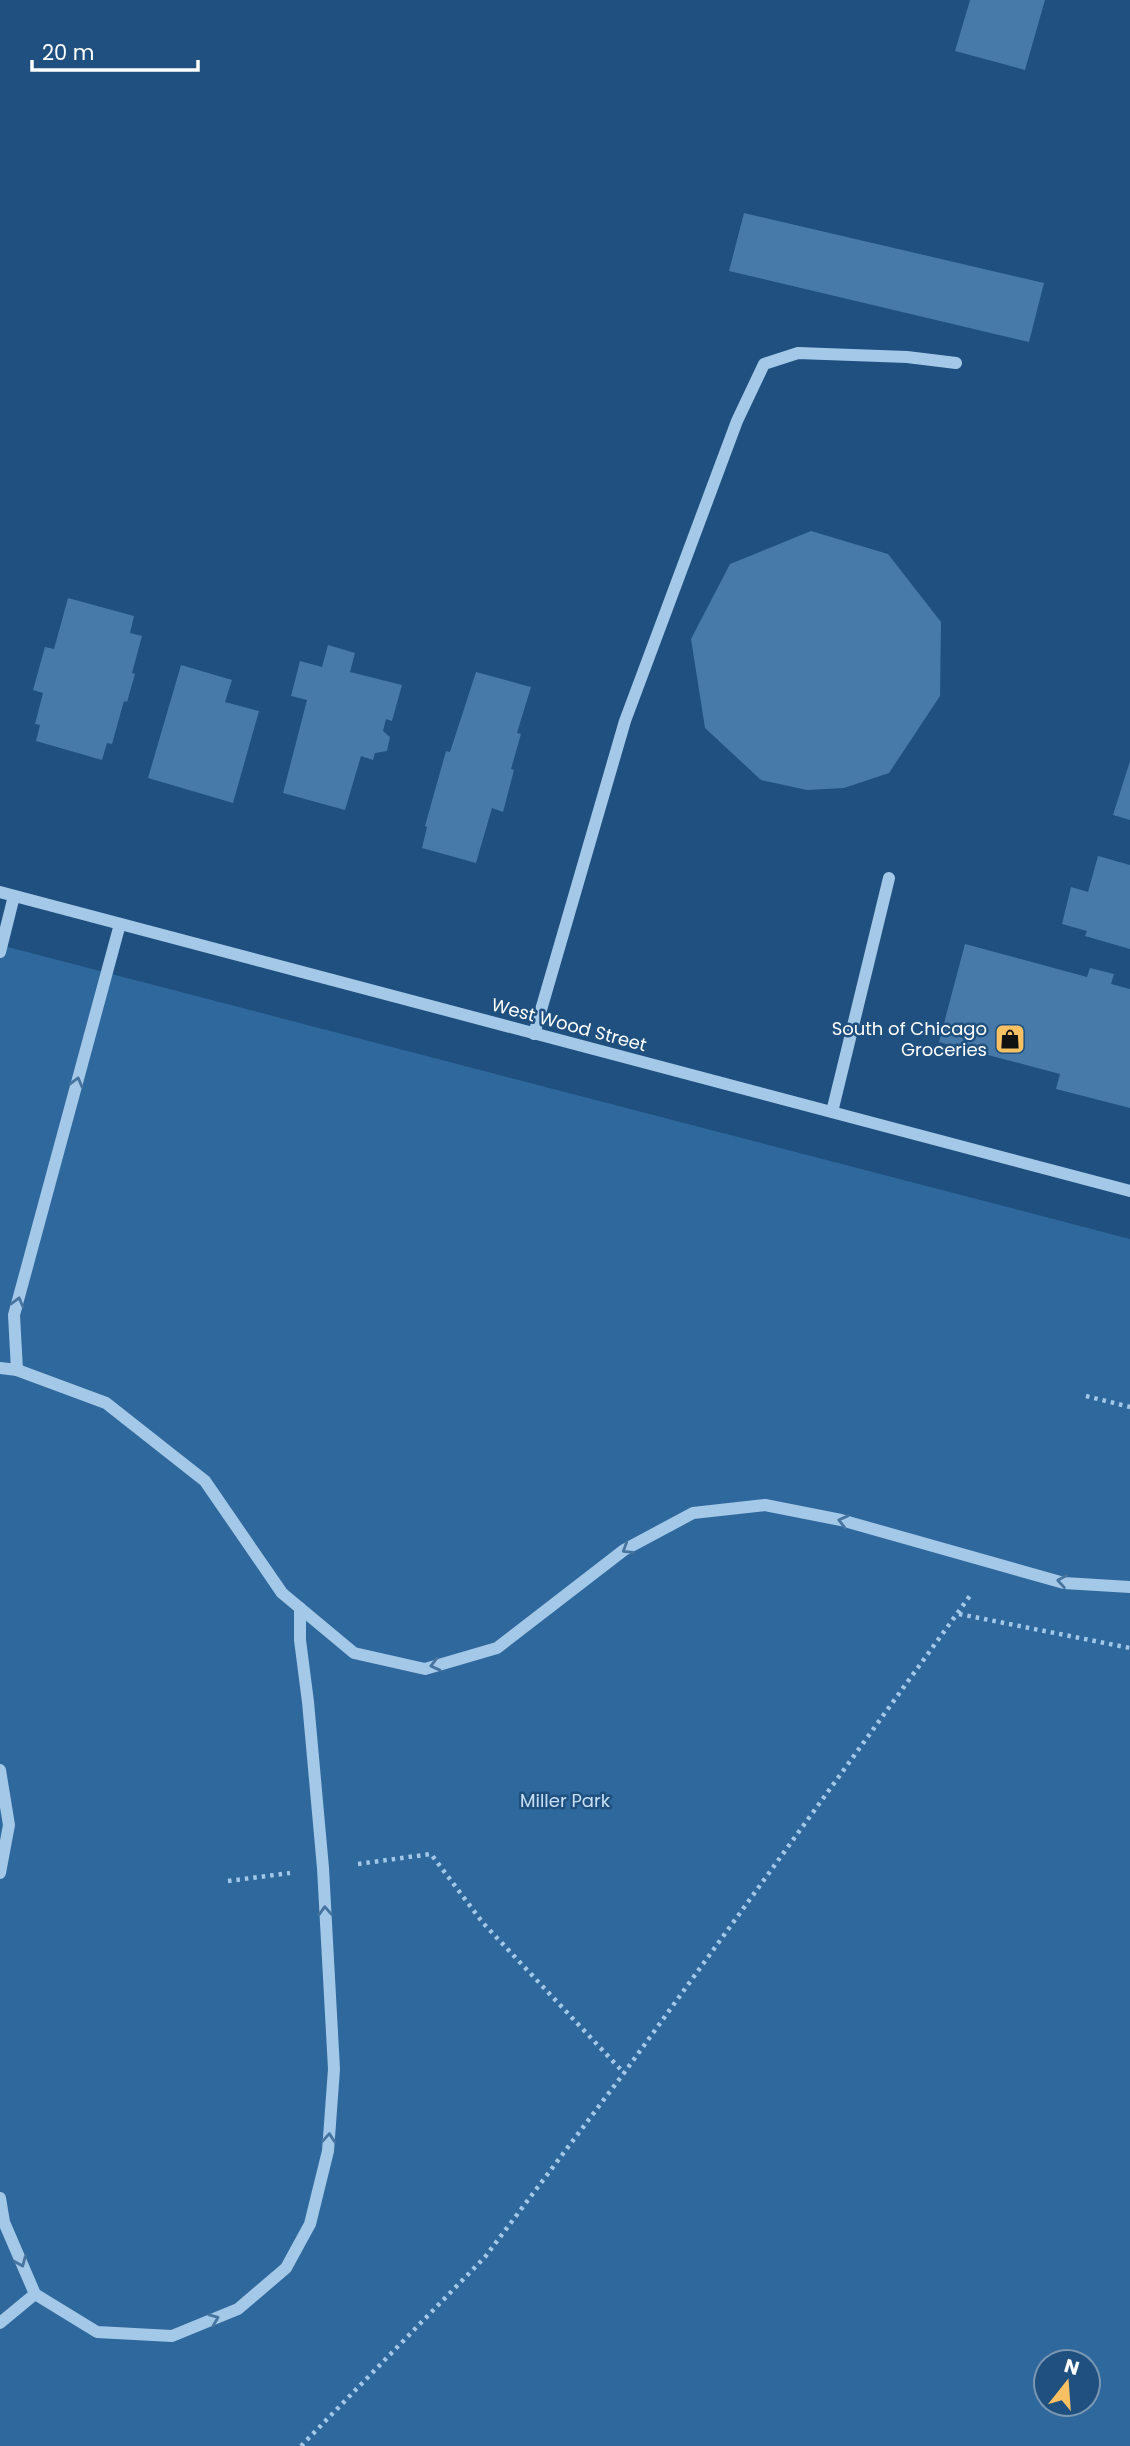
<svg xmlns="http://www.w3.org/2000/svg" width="1130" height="2446" viewBox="0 0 1130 2446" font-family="Poppins,sans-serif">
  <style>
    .green { fill: #2f689c; fill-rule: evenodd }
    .building { fill: #477aa9 }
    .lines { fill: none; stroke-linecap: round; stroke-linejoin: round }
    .path { stroke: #a3c8e8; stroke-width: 4.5; stroke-dasharray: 3.5 5; stroke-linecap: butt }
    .minor { stroke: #a3c8e8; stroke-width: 12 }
    .oneway { stroke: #47749e }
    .labels { text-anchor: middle; stroke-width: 5; stroke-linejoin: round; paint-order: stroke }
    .street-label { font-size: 18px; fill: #fff; stroke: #1f507f }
    .poi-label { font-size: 18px; fill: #fff; stroke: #1f507f; text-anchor: end }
    .park-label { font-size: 18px; fill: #c7e0f6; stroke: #1f507f }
  </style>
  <rect width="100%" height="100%" fill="#1f507f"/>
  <!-- green -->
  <path class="green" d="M 0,945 L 1130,1239 L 1130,2446 L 0,2446 ZM 1046,2362 L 1088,2362 L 1088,2404 L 1046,2404 Z"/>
  <!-- building -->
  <g class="building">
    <path d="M 970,0 L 1045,0 L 1025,70 L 955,51 Z"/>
    <path d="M 744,213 L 1044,283 L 1029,342 L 729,271 Z"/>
    <path d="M 811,531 L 888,554 L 941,622 L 940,696 L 889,773 L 844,788 L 807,790 L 761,780 L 705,728 L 691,639 L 730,564 Z"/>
    <path d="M 68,598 L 134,616 L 130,633 L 142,636 L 132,673 L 135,674 L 127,702 L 124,701 L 112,744 L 107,743 L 102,760 L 36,741 L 40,725 L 35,724 L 43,693 L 33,690 L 45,647 L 54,649 Z"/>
    <path d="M 328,645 L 355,653 L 350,672 L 402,685 L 392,721 L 386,719 L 383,731 L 390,737 L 387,751 L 375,753 L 373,760 L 361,756 L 345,810 L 283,793 L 307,700 L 291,696 L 300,661 L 322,667 Z"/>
    <path d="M 181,665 L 232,680 L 225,702 L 259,711 L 233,803 L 148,778 Z"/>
    <path d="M 476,672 L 531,687 L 517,733 L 521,734 L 511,769 L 514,770 L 503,812 L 492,808 L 476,863 L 422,848 L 427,827 L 425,826 L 446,751 L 450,752 Z"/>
    <path d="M 1130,761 L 1130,820 L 1113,815 Z"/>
    <path d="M 1098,856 L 1130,865 L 1130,949 L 1085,936 L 1087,931 L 1062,924 L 1071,887 L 1088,892 Z"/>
    <path d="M 965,944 L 1087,977 L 1090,968 L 1114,974 L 1111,984 L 1130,989 L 1130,1108 L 1056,1089 L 1060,1074 L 939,1042 Z"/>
  </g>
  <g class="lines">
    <!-- path -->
    <g class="path">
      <path d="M 1086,1396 L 1130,1407"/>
      <path d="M 959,1614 L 1130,1648"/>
      <path d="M 358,1864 L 431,1854 L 483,1923 L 624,2073"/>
      <path d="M 228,1881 L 290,1873"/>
      <path d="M 301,2446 L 485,2257 L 624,2073 L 972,1593"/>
    </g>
    <!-- minor -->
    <g class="minor">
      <path d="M 0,892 L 1130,1191"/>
      <path d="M 0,952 L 14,896"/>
      <path d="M 534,1034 L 625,721 L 737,421 L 764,364 L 798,353 L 907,357 L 956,363"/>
      <path d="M 832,1112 L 889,878"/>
      <path d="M 0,1368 L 17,1370 L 106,1403 L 205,1481 L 282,1593 L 354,1653 L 425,1669 L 497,1648 L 624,1550 L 693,1513 L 765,1505 L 841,1520 L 1064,1583 L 1130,1587"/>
      <path d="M 17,1370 L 14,1315 L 120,924"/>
      <path d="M 0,1770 L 9,1825 L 0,1873"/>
      <path d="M 0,2198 L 4,2222 L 35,2294 L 97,2332 L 172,2336 L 238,2309 L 286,2268 L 310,2224 L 328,2151 L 334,2069 L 323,1868 L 308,1702 L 300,1640 L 300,1608"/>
      <path d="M 0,2323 L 35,2294"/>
    </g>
  </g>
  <!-- one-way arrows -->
  <defs><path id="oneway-chevron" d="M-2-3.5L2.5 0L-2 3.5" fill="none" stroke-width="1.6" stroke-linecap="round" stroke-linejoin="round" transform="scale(1.75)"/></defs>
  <g class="oneway">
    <use href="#oneway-chevron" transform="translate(77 1082) rotate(-75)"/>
    <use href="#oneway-chevron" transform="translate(18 1302) rotate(-75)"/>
    <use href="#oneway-chevron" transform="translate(843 1521) rotate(-166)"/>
    <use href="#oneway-chevron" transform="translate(627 1549) rotate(148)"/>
    <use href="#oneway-chevron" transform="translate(1062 1581) rotate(-170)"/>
    <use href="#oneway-chevron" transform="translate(435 1665) rotate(166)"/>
    <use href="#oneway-chevron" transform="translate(325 1911) rotate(-93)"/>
    <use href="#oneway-chevron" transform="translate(329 2138) rotate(-86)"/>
    <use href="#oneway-chevron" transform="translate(21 2262) rotate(67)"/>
    <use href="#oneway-chevron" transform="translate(214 2319) rotate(-22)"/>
  </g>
  <!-- icons -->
  <defs>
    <g id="shop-square" transform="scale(1.575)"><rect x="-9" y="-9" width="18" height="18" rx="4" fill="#f6c063" stroke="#1f507f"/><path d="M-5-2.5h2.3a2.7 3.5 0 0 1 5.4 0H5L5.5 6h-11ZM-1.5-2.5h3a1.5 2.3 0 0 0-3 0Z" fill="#111"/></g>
  </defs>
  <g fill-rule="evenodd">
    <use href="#shop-square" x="1010" y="1039"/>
  </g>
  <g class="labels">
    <!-- street labels -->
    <g class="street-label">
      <text transform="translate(569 1025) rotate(15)" y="6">West Wood Street</text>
    </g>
    <!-- poi labels -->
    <g class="poi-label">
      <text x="987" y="1035">South of Chicago<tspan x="987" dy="21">Groceries</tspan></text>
    </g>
    <!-- park labels -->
    <g class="park-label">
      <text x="565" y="1807">Miller Park</text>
    </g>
  </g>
  <!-- north arrow -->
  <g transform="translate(1067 2383) rotate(17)"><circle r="33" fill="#1f507f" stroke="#7996b2" stroke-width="2"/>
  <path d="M0-5L12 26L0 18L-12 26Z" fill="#f6c063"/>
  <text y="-10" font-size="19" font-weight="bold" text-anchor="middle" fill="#ffffff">N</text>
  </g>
  <!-- scale -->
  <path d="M32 60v10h166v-10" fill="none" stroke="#ffffff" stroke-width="3.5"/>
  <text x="42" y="60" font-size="21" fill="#ffffff" stroke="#1f507f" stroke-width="5" paint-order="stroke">20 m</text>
</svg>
